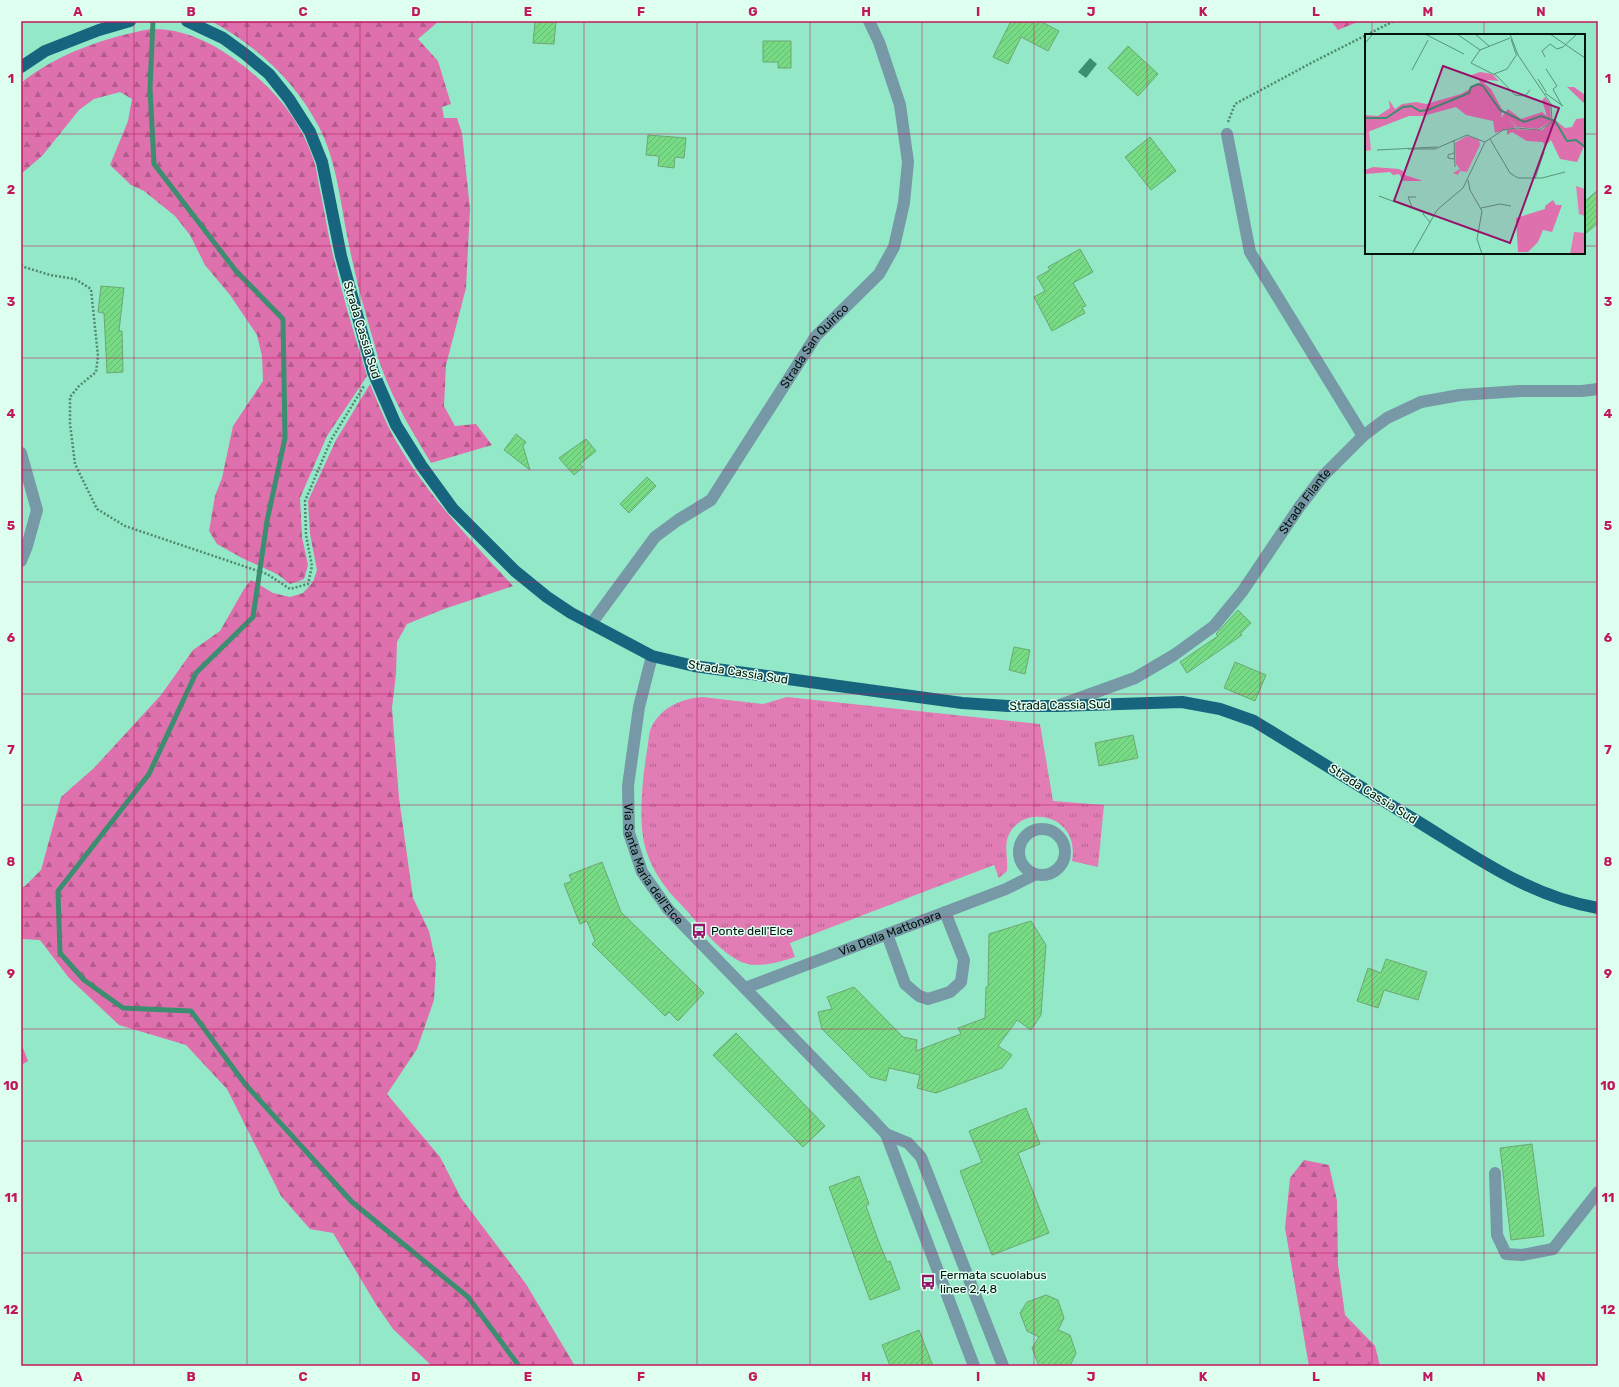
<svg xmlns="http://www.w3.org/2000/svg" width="1619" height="1387" viewBox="0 0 1619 1387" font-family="Rubik,sans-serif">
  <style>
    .grass { fill: url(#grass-tufts) }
    .forest { fill: url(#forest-firs) }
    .water { fill: #3c8e70 }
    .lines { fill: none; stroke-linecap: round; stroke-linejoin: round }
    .stream { stroke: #3c8e70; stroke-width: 5 }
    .building { fill: url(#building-hatch); stroke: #6da773 }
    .path { stroke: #508770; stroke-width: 2.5; stroke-dasharray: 2 2; stroke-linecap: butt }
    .street { stroke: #7698a7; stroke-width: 12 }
    .primary { stroke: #17647f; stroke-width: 12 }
    .grid { fill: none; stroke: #c2185b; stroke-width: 1; stroke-opacity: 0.55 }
    .labels { text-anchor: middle; stroke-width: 3; stroke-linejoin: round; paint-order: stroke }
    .street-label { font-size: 12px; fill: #00130a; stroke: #defef0 }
    .poi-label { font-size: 12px; fill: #00130a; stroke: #defef0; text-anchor: start }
    .inset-river { fill: none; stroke: #3c8e70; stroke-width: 2 }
    .inset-road { fill: none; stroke: #58937b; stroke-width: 1 }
    .view { fill: #961269; fill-opacity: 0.15; stroke: #961269; stroke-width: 2 }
    .inset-edge { fill: none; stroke: #00130a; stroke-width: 2 }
    .neatline { fill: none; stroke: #c2185b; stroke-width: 1.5 }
    .grid-label { font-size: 13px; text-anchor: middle; font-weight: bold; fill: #c2185b }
  </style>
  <defs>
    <pattern id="grass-tufts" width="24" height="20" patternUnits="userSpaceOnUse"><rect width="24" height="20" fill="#e27cb5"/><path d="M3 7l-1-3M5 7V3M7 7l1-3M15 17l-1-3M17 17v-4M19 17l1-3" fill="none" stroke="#b56491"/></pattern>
    <pattern id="forest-firs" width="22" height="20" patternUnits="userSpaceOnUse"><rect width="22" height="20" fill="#de70ae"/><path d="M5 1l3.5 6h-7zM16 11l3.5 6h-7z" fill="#b25b8c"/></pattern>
    <pattern id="building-hatch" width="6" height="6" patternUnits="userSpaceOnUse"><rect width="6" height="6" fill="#76db84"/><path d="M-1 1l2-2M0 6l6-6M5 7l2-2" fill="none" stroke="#64bb71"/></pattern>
  </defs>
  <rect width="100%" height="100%" fill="#93e9c7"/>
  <!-- grass -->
  <path class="grass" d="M 702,697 L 763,704 L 787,697 L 1040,724 L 1053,801 L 1104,805 L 1098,867 L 1072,861 C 1081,812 1017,802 1007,840 C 1005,849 1008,861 1007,871 L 999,878 L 994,865 L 790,943 L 795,957 C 780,962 759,968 744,963 C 721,954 704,930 688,912 C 680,903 671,895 664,885 C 656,874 650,863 646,850 C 637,820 643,775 648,744 C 649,738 649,731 652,726 C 662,707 681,699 702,697 Z"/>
  <!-- forest -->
  <g class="forest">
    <path d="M 211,21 L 439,21 L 418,39 L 438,61 L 451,104 L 442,107 L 444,118 L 457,118 L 462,133 L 470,209 L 466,288 L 446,365 L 444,406 L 455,426 L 476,424 L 492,445 L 431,463 C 413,433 394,402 382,369 C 377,356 374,342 370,329 C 361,298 353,267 347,235 C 340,199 336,160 319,127 C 295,81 257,46 211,21 Z"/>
    <path d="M 1331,21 L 1360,21 L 1338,30 Z"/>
    <path d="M 151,29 C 179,28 207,40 230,56 C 270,84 300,116 315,164 C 317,172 318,182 320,190 C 325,213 328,236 334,259 C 343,298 355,337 367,376 L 327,436 L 300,498 L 302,537 L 308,565 L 304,579 L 290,584 L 277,574 L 242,558 L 217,544 L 209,531 L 215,496 L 222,478 L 233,426 L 263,381 L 262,356 L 257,335 L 230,295 L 205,265 L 190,235 L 175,216 L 144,191 L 131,185 L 110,165 L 128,121 L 132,99 L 120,92 L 94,99 L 79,110 L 42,156 L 21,174 L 21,83 C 56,54 106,37 151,29 Z"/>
    <path d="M 370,384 C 376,398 382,414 389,428 C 420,488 468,537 513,586 L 444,609 L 407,624 L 397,642 L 396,674 L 392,708 L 399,798 L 413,898 L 429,931 L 436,963 L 434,1000 L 417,1049 L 387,1094 L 440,1157 L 461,1198 L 526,1284 L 575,1366 L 432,1366 L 393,1329 L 377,1306 L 333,1233 L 310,1229 L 281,1196 L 227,1089 L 186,1045 L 119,1025 L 69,978 L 40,940 L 21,939 L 21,888 L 25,886 L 41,870 L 61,797 L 94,768 L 161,695 L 193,650 L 220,631 L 244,589 L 251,580 L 273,593 L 290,597 L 303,593 L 313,582 L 317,570 L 310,534 L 308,501 L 336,440 Z"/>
    <path d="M 21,1043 L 28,1061 L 21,1065 Z"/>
    <path d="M 1304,1160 L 1329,1165 L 1337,1201 L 1338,1264 L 1345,1315 L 1375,1346 L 1380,1366 L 1309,1366 L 1285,1228 L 1290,1178 Z"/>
  </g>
  <!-- water -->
  <path class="water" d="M 1090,58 L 1097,64 L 1086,78 L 1078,72 Z"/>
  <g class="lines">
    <!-- stream -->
    <path class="stream" d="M 153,21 L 150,88 L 154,164 L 236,271 L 283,319 L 285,438 L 267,521 L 253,617 L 196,673 L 149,774 L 58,891 L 60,953 L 84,980 L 123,1008 L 191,1011 L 245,1084 L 352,1202 L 468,1297 L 519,1366"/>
  </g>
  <!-- building -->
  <g class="building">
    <path d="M 535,21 L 556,21 L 554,44 L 533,43 Z"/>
    <path d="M 1011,21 L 1040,21 L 1059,31 L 1048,51 L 1021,37 L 1008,64 L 993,57 Z"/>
    <path d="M 763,41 L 791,41 L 791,68 L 778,68 L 778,62 L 763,62 Z"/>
    <path d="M 1128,46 L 1158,74 L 1138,96 L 1108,68 Z"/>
    <path d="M 648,135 L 686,138 L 684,158 L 675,157 L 674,168 L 658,166 L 659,156 L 646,155 Z"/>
    <path d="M 1150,137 L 1176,171 L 1151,190 L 1125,157 Z"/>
    <path d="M 1598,190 L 1598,223 L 1584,235 L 1584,202 Z"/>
    <path d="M 1080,249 L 1093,272 L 1073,283 L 1086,306 L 1082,307 L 1085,313 L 1052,331 L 1034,297 L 1045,291 L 1037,277 L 1050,270 L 1048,267 Z"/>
    <path d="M 101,286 L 124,288 L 119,331 L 122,331 L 123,372 L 107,373 L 104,313 L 98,312 Z"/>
    <path d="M 516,434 L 526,442 L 523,446 L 530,470 L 504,450 Z"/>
    <path d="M 586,439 L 596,451 L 580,464 L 583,467 L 574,475 L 559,458 Z"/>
    <path d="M 647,477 L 656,486 L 629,513 L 620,504 Z"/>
    <path d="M 1238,610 L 1251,623 L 1240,634 L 1242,635 L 1187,673 L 1180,662 L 1218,636 L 1216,634 Z"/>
    <path d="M 1014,647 L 1030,650 L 1025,674 L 1009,670 Z"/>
    <path d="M 1235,662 L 1266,675 L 1255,701 L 1224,688 Z"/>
    <path d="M 1133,735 L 1138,758 L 1099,766 L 1095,743 Z"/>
    <path d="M 602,862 L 621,912 L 704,993 L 678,1021 L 669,1012 L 665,1016 L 592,944 L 595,941 L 587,921 L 580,924 L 564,884 L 572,881 L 569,875 Z"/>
    <path d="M 1031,921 L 1046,945 L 1041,1015 L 1031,1030 L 1017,1020 L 998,1046 L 1012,1055 L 1002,1068 L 936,1093 L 917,1088 L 920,1075 L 889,1068 L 886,1081 L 870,1077 L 822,1029 L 818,1012 L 832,1009 L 827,997 L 854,987 L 903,1037 L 917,1040 L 916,1051 L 961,1034 L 958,1028 L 985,1018 L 986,987 L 988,987 L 989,934 Z"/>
    <path d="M 1386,959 L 1427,972 L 1418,1000 L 1384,990 L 1378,1008 L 1357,1001 L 1368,968 L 1381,973 Z"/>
    <path d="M 736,1033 L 825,1126 L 803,1147 L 713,1055 Z"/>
    <path d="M 1026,1108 L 1040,1144 L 1018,1153 L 1049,1233 L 992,1255 L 960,1171 L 982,1162 L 969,1131 Z"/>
    <path d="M 1532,1144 L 1544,1236 L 1511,1240 L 1500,1148 Z"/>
    <path d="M 859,1176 L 869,1204 L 866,1206 L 878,1240 L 887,1262 L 890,1261 L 900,1289 L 870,1300 L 829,1187 Z"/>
    <path d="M 1046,1295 L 1058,1300 L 1064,1318 L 1058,1330 L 1070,1335 L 1076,1353 L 1070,1366 L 1039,1366 L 1032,1348 L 1039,1337 L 1027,1331 L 1020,1313 L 1027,1302 Z"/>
    <path d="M 919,1330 L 933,1366 L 890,1366 L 882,1345 Z"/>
  </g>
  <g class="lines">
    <!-- path -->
    <g class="path">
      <path d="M 1228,122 L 1235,104 L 1313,62 L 1394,21"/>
      <path d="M 21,265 L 24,267 L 50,275 L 75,279 L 91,289 L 98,356 L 96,372 L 79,386 L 70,397 L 70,424 L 75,464 L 97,509 L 125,526 L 267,574 L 290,589 L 308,584 L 312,566 L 306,535 L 305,501 L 331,440 L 364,386"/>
    </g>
    <!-- street -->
    <g class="street">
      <path d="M 1227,134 L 1250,252 L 1363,436"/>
      <path d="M 21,453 L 37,510 L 27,546 L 21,561"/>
      <path id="s1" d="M 591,624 L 655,537 L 678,520 L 711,500 L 816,336 L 879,274 L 894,247 L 904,203 L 908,162 L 900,105 L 879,42 L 869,21"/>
      <path id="s2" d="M 652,656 L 639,707 L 628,786 L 629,833 L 642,872 L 668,909 L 870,1117 L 886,1134 L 974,1366"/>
      <path id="s3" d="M 1060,705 L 1135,678 L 1174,655 L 1214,626 L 1242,592 L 1300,506 L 1323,476 L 1363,436 L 1387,418 L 1421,402 L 1460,395 L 1520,391 L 1582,391 L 1598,389"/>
      <circle cx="1042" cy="852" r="23"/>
      <path d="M 887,934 L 905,984 L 919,996 L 928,999 L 950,992 L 961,982 L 964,960 L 945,912"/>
      <path id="s4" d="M 745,988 L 1006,889 L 1034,875"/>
      <path d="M 886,1134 L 908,1143 L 921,1157 L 1003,1366"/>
      <path d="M 1495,1173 L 1497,1235 L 1506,1254 L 1522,1255 L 1553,1249 L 1598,1192"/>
    </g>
    <!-- primary -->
    <g class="primary">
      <path d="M 187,21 L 223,38 L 245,54 L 269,74 L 289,99 L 310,132 L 322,162 L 341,256 L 373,372 L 396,425 L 421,465 L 453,509 L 515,571 L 547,597 L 571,613 L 652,656 L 694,666 L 962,703 L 1008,706 L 1057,706 L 1182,702 L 1220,709 L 1254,721 C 1308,754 1362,788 1417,821 C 1474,856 1530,897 1598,908"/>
      <path d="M 21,67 L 45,51 L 99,30 L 130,21"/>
    </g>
  </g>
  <!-- grid -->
  <path class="grid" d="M 134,21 L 134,1366M 247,21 L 247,1366M 360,21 L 360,1366M 472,21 L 472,1366M 584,21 L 584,1366M 697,21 L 697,1366M 810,21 L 810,1366M 922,21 L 922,1366M 1034,21 L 1034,1366M 1147,21 L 1147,1366M 1260,21 L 1260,1366M 1372,21 L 1372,35M 1484,21 L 1484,35M 21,134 L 1366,134M 1584,134 L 1598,134M 21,246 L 1366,246M 1584,246 L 1598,246M 1372,253 L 1372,1366M 1484,253 L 1484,1366M 21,358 L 1598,358M 21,470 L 1598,470M 21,582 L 1598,582M 21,694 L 1598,694M 21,805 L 1598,805M 21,917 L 1598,917M 21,1029 L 1598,1029M 21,1141 L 1598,1141M 21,1253 L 1598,1253"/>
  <!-- icons -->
  <defs>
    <g id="bus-bare" transform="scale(1.2)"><path d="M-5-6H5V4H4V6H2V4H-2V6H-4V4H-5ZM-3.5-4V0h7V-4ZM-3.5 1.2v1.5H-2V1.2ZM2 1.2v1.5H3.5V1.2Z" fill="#961269" stroke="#defef0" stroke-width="2.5" paint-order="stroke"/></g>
  </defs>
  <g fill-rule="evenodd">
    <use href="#bus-bare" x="699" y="931"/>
    <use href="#bus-bare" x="928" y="1282"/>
  </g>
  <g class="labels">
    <!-- street labels -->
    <g class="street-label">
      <text transform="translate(362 330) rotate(73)" y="4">Strada Cassia Sud</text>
      <text dy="4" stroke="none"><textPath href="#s1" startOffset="361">Strada San Quirico</textPath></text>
      <text dy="4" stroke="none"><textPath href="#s3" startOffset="329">Strada Filante</textPath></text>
      <text transform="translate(738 672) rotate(9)" y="4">Strada Cassia Sud</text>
      <text transform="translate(1060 705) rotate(-1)" y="4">Strada Cassia Sud</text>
      <text transform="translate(1373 794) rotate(32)" y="4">Strada Cassia Sud</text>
      <text dy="4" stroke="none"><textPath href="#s2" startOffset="217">Via Santa Maria dell'Elce</textPath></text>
      <text dy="4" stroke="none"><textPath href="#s4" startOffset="155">Via Della Mattonara</textPath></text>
    </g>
    <!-- poi labels -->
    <g class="poi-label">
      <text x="711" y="935">Ponte dell'Elce</text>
      <text x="940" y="1279">Fermata scuolabus<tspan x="940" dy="14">linee 2,4,8</tspan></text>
    </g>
  </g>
  <!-- overview -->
  <g transform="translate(1365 34)">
    <rect width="220" height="220" fill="#93e9c7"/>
    <path d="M 4,97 L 6,116 L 0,117 L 0,99 ZM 102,102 L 114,106 L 115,111 L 102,138 L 95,137 L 93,141 L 88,139 L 95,135 L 91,130 L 90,109 ZM 211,152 L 220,155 L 220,182 L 214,180 ZM 209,198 L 220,199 L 220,220 L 205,220 Z" fill="#e27cb5"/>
    <path d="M 115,38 L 127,40 L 134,47 L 123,46 L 119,49 L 126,55 L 138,77 L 136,82 L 143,84 L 151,93 L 130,99 L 128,87 L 101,81 L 91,73 L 58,82 L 44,82 L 0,99 L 0,81 L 13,82 L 25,74 L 24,66 L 30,75 L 37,70 L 51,68 L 61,70 L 96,60 L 115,49 L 113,44 L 104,42 ZM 202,53 L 209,53 L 220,61 L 220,70 ZM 180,63 L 185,70 L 186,88 L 173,95 L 152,93 L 143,84 L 137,82 L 143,75 L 156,85 L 177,78 L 182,82 L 177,66 ZM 220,84 L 220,110 L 212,128 L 195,125 L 186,106 L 180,112 L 178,108 L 162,107 L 147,98 L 142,101 L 142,96 L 147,95 L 177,96 L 189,85 L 200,94 L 207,93 L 211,85 ZM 8,133 L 34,135 L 38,137 L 40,141 L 58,147 L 38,147 L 34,140 L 28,141 L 25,138 L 0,140 L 0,136 ZM 188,166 L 191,171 L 197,171 L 187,198 L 178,196 L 173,208 L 163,218 L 153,218 L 151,184 L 180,175 L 180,172 Z" fill="#de70ae"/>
    <path class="inset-river" d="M 0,84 L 21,84 L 38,73 L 46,72 L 55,77 L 63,76 L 104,59 L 106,53 L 113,50 L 118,52 L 135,76 L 159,88 L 176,82 L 190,87 L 202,107 L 211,106 L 220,113"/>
    <path class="inset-road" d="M 60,0 L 99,20M 92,0 L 115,16M 110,0 L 124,12M 185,0 L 220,24M 145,4 L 115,16 L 106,29 L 132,42 L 150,61 L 160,62 L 165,56M 146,5 L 151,20M 0,9 L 8,0M 180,23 L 177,17 L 185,10 L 192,15 L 198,13 L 212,0M 181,35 L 192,52 L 188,55 L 197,72M 47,36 L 63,6M 129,40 L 142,35 L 152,20M 173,45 L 181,58M 180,59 L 198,72M 125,105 L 145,139 L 153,144 L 177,144 L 200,138M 89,106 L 90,133M 43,115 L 70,115 L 102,101 L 120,108M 12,116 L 72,113M 89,125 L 83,124 L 83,121 L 89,119M 170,145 L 179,118M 103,146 L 105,156 L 117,177 L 112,205 L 117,220M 14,162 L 68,182M 47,173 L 43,163 L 51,163M 116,174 L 135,170 L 146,172M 59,177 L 58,180 L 65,188M 47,220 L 72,176 L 98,154 L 120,108 L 138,96 L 152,94 L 174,96 L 187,88 L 186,70 L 153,21 L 145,0"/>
    <path class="view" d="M 78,32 L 194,74 L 145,209 L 29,167 Z"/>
    <rect width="220" height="220" class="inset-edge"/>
  </g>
  <!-- border -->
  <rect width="1619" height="1387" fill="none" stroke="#defef0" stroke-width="44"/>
  <rect x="22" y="22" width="1575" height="1343" class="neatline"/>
  <g class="grid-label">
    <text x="78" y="16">A</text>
    <text x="191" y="16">B</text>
    <text x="303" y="16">C</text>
    <text x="416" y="16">D</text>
    <text x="528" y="16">E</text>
    <text x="641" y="16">F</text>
    <text x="753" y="16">G</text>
    <text x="866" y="16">H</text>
    <text x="978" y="16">I</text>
    <text x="1091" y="16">J</text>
    <text x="1203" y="16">K</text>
    <text x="1316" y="16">L</text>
    <text x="1428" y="16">M</text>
    <text x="1541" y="16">N</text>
    <text x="11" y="83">1</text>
    <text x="1608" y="83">1</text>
    <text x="11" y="194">2</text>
    <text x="1608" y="194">2</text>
    <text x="11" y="306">3</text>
    <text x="1608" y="306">3</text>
    <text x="11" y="418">4</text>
    <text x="1608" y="418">4</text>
    <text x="11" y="530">5</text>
    <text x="1608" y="530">5</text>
    <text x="11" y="642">6</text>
    <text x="1608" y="642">6</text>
    <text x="11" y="754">7</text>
    <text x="1608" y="754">7</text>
    <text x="11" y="866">8</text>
    <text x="1608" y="866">8</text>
    <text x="11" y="978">9</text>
    <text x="1608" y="978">9</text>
    <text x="11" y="1090">10</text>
    <text x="1608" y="1090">10</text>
    <text x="11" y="1202">11</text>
    <text x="1608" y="1202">11</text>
    <text x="11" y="1314">12</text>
    <text x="1608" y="1314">12</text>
    <text x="78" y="1381">A</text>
    <text x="191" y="1381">B</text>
    <text x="303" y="1381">C</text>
    <text x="416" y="1381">D</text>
    <text x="528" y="1381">E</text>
    <text x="641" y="1381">F</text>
    <text x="753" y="1381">G</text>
    <text x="866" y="1381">H</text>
    <text x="978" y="1381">I</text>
    <text x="1091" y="1381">J</text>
    <text x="1203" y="1381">K</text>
    <text x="1316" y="1381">L</text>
    <text x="1428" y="1381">M</text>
    <text x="1541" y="1381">N</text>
  </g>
</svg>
